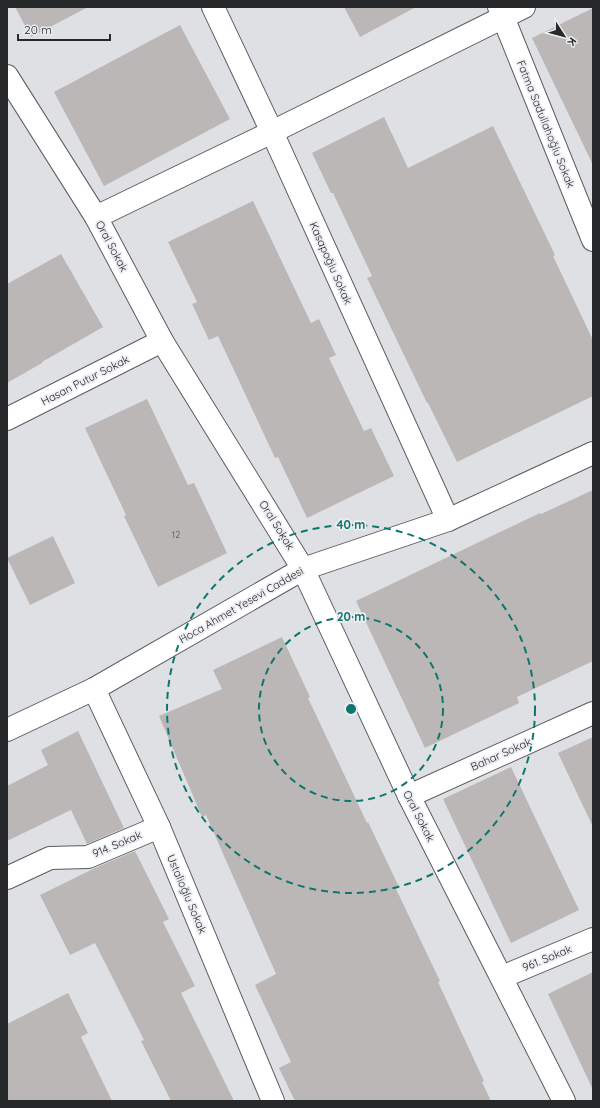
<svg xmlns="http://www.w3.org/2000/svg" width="600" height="1108" viewBox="0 0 600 1108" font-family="Quicksand,sans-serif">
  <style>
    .building { fill: #bcb7b7 }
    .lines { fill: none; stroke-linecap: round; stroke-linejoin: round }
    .street-casing { stroke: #5a5c5f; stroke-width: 24 }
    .secondary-casing { stroke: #5a5c5f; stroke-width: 24 }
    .street { stroke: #fff; stroke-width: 22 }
    .secondary { stroke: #fff; stroke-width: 22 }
    .ring { fill: none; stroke: #0f766e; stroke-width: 2; stroke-dasharray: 7 5 }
    .labels { text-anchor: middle; stroke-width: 3.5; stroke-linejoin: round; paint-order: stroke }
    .number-label { font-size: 9px; fill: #4c4c4c }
    .street-label { font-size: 11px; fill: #272829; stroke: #ebedf1 }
    .centre { fill: #0f766e; stroke: #ebedf1; stroke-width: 2 }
    .ring-label { font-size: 12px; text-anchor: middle; font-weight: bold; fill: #0f766e; stroke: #ebedf1; stroke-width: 3.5; stroke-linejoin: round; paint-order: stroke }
  </style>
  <rect width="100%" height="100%" fill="#dee0e4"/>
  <!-- building -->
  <g class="building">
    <path d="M 15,7 L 88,7 L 31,37 Z"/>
    <path d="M 344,7 L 416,7 L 360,37 Z"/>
    <path d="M 593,8 L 593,165 L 532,38 Z"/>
    <path d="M 180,25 L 230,119 L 104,186 L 54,92 Z"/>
    <path d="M 384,117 L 408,168 L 493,126 L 555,255 L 553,256 L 593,340 L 593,396 L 457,462 L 428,403 L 427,403 L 367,278 L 372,276 L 333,193 L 331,193 L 312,153 Z"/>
    <path d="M 253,201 L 311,323 L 319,319 L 336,355 L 329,358 L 364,431 L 371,428 L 394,476 L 307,518 L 278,457 L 275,458 L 218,336 L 209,340 L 192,304 L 197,302 L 168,242 Z"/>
    <path d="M 61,254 L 103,327 L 42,362 L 42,363 L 7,383 L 7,284 Z"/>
    <path d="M 147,399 L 188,485 L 194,483 L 227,553 L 158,587 L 124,516 L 126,515 L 85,428 Z"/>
    <path d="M 593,490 L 593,661 L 517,697 L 519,703 L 425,748 L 356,601 L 540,513 L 541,514 Z"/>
    <path d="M 53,536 L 75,583 L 30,605 L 7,558 Z"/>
    <path d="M 282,637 L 310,697 L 308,698 L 367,823 L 368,822 L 399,887 L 396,889 L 440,981 L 438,982 L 484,1081 L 482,1082 L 491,1101 L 295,1101 L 279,1068 L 291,1062 L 255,985 L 276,974 L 206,815 L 202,817 L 159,716 L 222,689 L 213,670 Z"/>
    <path d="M 78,731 L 124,828 L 87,844 L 71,810 L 7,841 L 7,786 L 48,765 L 41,750 Z"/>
    <path d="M 593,737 L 593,827 L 558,753 Z"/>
    <path d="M 511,767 L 579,910 L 511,943 L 443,799 Z"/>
    <path d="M 135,851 L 169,919 L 163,922 L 195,986 L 181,993 L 234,1101 L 171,1101 L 141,1041 L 144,1040 L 95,943 L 70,955 L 40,895 L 95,868 Z"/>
    <path d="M 593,972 L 593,1090 L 548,994 Z"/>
    <path d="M 68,993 L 88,1033 L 81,1037 L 112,1101 L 7,1101 L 7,1024 Z"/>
  </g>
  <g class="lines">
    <!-- street casing -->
    <g class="street-casing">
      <g id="street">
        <path d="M 213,7 L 272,132 L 448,520"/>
        <path d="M 499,7 L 593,240"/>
        <path d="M 7,76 L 96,217 L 162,341 L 303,569 L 409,796 L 564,1101"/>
        <path d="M 96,217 L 272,132 L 524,7"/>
        <path d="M 7,419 L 162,341"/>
        <path d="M 94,689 L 159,827 L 273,1101"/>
        <path d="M 409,796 L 593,713"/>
        <path d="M 7,878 L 50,858 L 88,857 L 159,827"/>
        <path d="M 502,977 L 593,939"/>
      </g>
    </g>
    <!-- secondary casing -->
    <g class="secondary-casing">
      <path id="secondary" d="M 7,730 L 94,689 L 303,569 L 448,520 L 593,453"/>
    </g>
    <!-- street -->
    <use href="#street" class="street"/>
    <!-- secondary -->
    <use href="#secondary" class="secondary"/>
  </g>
  <!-- distance rings -->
  <g class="ring">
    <circle cx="351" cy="709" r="92"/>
    <circle cx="351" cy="709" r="184"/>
  </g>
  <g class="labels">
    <!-- number labels -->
    <g class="number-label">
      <text x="176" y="538">12</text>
    </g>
    <!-- street labels -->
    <g class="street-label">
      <text transform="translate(546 124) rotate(68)" y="4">Fatma Sadullahoğlu Sokak</text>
      <text transform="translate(112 246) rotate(62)" y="4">Oral Sokak</text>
      <text transform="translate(331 263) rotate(66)" y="4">Kasapoğlu Sokak</text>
      <text transform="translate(85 380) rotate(-27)" y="4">Hasan Putur Sokak</text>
      <text transform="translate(277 525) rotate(58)" y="4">Oral Sokak</text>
      <text transform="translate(241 605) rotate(-30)" y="4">Hoca Ahmet Yesevi Caddesi</text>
      <text transform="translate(501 754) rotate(-24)" y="4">Bahar Sokak</text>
      <text transform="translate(419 816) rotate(63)" y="4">Oral Sokak</text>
      <text transform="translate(117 844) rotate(-23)" y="4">914. Sokak</text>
      <text transform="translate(187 894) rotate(67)" y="4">Ustalioğlu Sokak</text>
      <text transform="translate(547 958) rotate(-22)" y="4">961. Sokak</text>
    </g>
  </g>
  <circle cx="351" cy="709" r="6" class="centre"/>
  <g class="ring-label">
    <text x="351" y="529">40 m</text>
    <text x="351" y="621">20 m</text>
  </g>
  <!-- border -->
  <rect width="600" height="1108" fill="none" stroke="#272829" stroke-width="16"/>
  <!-- north arrow -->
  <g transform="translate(564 36) rotate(126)" stroke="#ebedf1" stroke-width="3" paint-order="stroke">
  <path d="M0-3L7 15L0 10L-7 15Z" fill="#272829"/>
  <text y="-6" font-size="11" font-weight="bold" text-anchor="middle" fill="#272829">K</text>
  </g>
  <!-- scale -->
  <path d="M18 34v6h92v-6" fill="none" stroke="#272829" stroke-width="2"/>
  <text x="24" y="34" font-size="12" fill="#272829" stroke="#ebedf1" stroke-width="3" paint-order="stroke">20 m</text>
</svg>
